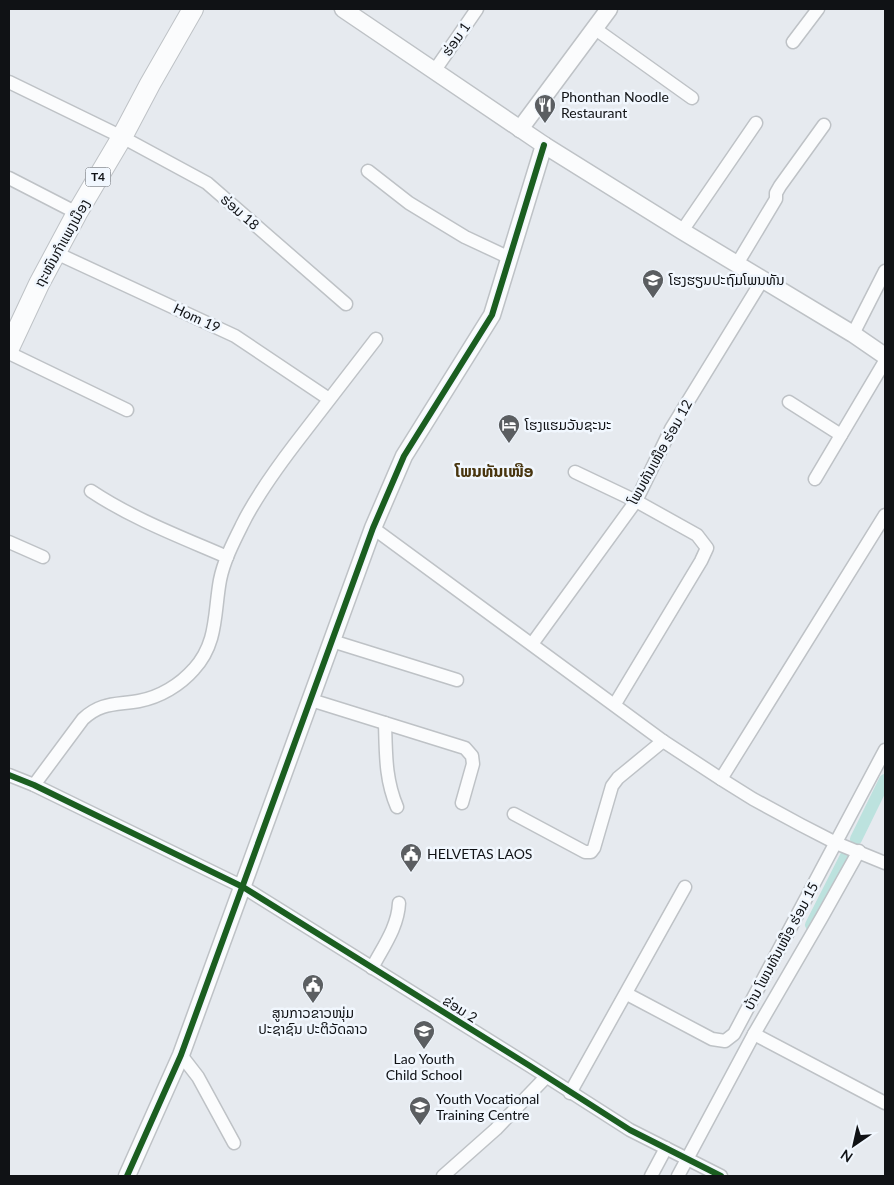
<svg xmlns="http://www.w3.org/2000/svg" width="894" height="1185" viewBox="0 0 894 1185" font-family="Lato,'Noto Sans Lao',sans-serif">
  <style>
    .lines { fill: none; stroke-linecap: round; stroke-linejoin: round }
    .canal { stroke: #bce2de; stroke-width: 12 }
    .minor-casing { stroke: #bec2c6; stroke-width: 15 }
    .tertiary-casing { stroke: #bec2c6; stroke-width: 19 }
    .primary-casing { stroke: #bec2c6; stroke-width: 22 }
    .minor { stroke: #fbfcfd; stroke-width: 12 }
    .tertiary { stroke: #fbfcfd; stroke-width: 16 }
    .primary { stroke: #fbfcfd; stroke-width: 20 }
    .cycleway-casing { stroke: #f1f7fe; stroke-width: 9 }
    .cycleway { stroke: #1b5e20; stroke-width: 6 }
    .labels { text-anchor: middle; stroke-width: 5; stroke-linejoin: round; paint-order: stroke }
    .shield { fill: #f1f7fe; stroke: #54575b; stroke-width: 1 }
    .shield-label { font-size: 12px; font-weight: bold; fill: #101215 }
    .street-label { font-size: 14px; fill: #101215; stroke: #f1f7fe }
    .poi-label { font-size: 14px; fill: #101215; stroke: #f1f7fe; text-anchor: start }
    .quarter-label { font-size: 16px; font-weight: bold; fill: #48350e; stroke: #f1f7fe }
  </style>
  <rect width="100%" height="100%" fill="#e6eaef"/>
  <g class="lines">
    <!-- canal -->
    <g class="canal">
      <path d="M 856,839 L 885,780"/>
      <path d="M 811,925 L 846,856"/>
    </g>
    <!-- minor casing -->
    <g class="minor-casing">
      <g id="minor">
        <path d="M 594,28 L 692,98"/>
        <path d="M 793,42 L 818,9"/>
        <path d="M 435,70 L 477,9"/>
        <path d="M 9,82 L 122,137 L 207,183 L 346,304"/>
        <path d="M 368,171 L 409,203 L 465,237 L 510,258"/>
        <path d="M 9,178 L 77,213"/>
        <path d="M 682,231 L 756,123"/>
        <path d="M 56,253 L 235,336 L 329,399"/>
        <path d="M 737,264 L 776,199 L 776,193 L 780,186 L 824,125"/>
        <path d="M 853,334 L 885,271"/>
        <path d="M 9,353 L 127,410"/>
        <path d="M 789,402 L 841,435"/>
        <path d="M 575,472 L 636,501 L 697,535 L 707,548 L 701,561 L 615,704"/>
        <path d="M 815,479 L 885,361"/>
        <path d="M 91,491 C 133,519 181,537 227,557"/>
        <path d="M 373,528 L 663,741 L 721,779 L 753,799 L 801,825 L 836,843 L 885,863"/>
        <path d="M 9,542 L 43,557"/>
        <path d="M 332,641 L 457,680"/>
        <path d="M 532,644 L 636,501 L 671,429 L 763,279"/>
        <path d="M 311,700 L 465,748 L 472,756 L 473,764 L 462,803"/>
        <path d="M 385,723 C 386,753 385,779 397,807"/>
        <path d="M 9,775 L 34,785 L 243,887 L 530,1066 L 630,1130 L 721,1176"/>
        <path d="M 721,779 L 885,515"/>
        <path d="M 34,785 L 83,719 C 101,702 116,705 139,701 C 160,697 180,685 194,669 C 218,643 214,612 220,580 C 224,560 234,541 243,523 C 257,495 276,469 295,444 C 322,409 349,374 376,339"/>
        <path d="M 514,814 L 585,852 L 591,852 L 594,848 L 612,786 L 618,778 L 663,741"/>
        <path d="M 372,968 C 383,947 398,927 399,903"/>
        <path d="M 627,994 L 712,1039 L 725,1041 L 734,1034 L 885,750"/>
        <path d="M 754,1034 L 885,1103"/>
        <path d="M 181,1055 L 198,1077 L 234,1143"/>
        <path d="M 570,1093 L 685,887"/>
        <path d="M 443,1176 L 496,1129 L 546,1077"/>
        <path d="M 651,1176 L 666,1148"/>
        <path d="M 678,1176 L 754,1034 L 822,917 L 859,851"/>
      </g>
    </g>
    <!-- tertiary casing -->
    <g class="tertiary-casing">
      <g id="tertiary">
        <path d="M 343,9 L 544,145 L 682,231 L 853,334 L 885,356"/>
        <path d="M 520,129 L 609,9"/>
        <path d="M 127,1176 L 181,1055 L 373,528 L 404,456 L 492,315 L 544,145"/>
      </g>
    </g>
    <!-- primary casing -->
    <g class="primary-casing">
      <path id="primary" d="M 9,348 L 39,284 L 77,213 L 122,137 L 150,84 L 193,9"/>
    </g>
    <!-- minor -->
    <use href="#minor" class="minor"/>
    <!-- tertiary -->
    <use href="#tertiary" class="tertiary"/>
    <!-- primary -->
    <use href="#primary" class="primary"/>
    <!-- cycleway casing -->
    <g class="cycleway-casing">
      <g id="cycleway">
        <path d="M 9,775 L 34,785 L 243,887 L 530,1066 L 630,1130 L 721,1176"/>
        <path d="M 127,1176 L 181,1055 L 373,528 L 404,456 L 492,315 L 544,145"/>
      </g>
    </g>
    <!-- cycleway -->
    <use href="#cycleway" class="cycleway"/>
  </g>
  <!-- icons -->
  <defs>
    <g id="restaurant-pin" transform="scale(1.125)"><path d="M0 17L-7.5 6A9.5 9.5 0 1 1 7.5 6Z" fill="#5b5e61" stroke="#f1f7fe"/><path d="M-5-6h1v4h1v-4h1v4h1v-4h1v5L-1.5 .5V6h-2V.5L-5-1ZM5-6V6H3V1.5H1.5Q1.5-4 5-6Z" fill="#fff"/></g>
    <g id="school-pin" transform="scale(1.125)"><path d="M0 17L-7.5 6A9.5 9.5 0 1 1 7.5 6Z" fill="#5b5e61" stroke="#f1f7fe"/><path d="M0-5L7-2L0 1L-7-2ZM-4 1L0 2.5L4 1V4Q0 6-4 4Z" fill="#fff"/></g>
    <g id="hotel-pin" transform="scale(1.125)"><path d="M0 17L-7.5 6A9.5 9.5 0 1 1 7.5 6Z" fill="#5b5e61" stroke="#f1f7fe"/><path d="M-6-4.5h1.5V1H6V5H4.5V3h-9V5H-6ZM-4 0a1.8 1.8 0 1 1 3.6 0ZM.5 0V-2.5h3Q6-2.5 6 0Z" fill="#fff"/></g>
    <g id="civic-pin" transform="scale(1.125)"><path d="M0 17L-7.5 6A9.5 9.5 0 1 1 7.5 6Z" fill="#5b5e61" stroke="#f1f7fe"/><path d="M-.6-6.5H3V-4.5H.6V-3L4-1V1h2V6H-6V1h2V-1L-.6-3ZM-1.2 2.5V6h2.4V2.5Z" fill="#fff"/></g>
  </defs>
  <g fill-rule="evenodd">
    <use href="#restaurant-pin" x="545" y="105"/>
    <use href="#school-pin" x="653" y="280"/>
    <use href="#hotel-pin" x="509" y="425"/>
    <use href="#civic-pin" x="411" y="854"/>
    <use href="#civic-pin" x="313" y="985"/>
    <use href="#school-pin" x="424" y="1031"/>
    <use href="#school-pin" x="420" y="1107"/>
  </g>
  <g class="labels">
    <!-- shield labels -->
    <rect class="shield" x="85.5" y="167.5" width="25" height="19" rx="4"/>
    <g class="shield-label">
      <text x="98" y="181">T4</text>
    </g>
    <!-- street labels -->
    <g class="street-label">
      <text transform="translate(456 39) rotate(-55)" y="5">ຮ່ອມ 1</text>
      <text transform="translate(240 212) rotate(41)" y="5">ຮ່ອມ 18</text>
      <text transform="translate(62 243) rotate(-61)" y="5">ຖະໜົນກຳແພງເມືອງ</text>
      <text transform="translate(197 318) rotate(25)" y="5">Hom 19</text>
      <text transform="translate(660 452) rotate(-61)" y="5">ໂພນທັນເໜືອ ຮ່ອມ 12</text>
      <text transform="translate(781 946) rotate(-62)" y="5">ບ້ານ ໂພນທັນເໜືອ ຮ່ອມ 15</text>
      <text transform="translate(460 1009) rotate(32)" y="5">ຂ່ອມ 2</text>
    </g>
    <!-- poi labels -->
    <g class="poi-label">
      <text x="561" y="102">Phonthan Noodle<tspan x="561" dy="16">Restaurant</tspan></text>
      <text x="669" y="285">ໂຮງຮຽນປະຖົມໂພນທັນ</text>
      <text x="525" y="430">ໂຮງແຮມວັນຊະນະ</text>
      <text x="427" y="859">HELVETAS LAOS</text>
      <text x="313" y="1018" text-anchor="middle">ສູນກາວຂາວໜຸ່ມ<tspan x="313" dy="16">ປະຊາຊົນ ປະຕິວັດລາວ</tspan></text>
      <text x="424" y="1064" text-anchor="middle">Lao Youth<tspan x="424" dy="16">Child School</tspan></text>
      <text x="436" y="1104">Youth Vocational<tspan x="436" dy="16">Training Centre</tspan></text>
    </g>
    <!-- quarter labels -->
    <g class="quarter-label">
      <text x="494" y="477">ໂພນທັນເໜືອ</text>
    </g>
  </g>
  <!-- border -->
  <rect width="894" height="1185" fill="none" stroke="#101215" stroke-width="20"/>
  <!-- north arrow -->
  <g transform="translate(854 1145) rotate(214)" stroke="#f1f7fe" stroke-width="4" paint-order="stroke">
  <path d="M0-4L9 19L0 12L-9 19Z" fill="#101215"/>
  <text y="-8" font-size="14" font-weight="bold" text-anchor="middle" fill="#101215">N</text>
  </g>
</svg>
